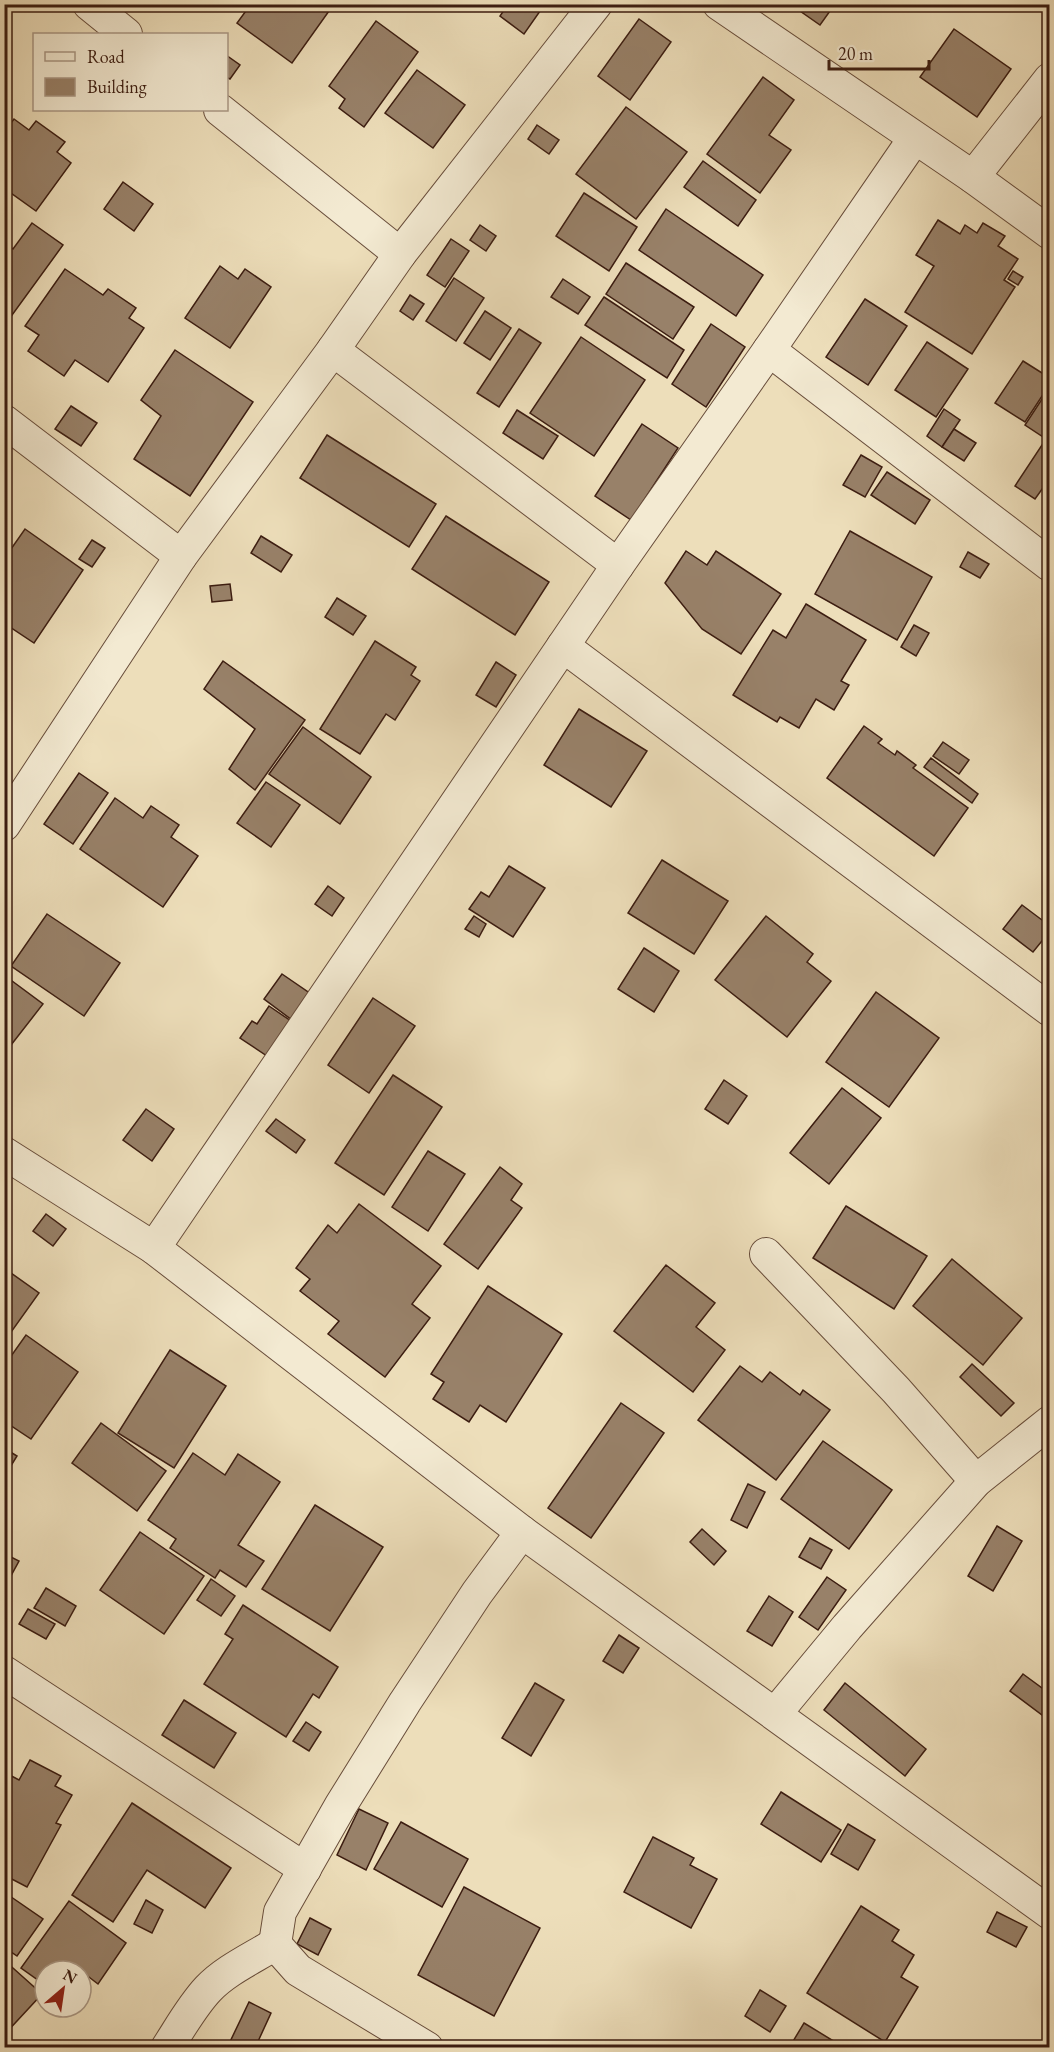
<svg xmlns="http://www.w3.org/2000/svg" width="1054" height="2052" viewBox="0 0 1054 2052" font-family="'EB Garamond',serif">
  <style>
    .building { fill: #988169; stroke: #3c1d11; stroke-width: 1.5 }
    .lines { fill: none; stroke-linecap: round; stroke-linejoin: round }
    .minor-casing { stroke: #684d3b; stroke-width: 34 }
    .minor { stroke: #f3ead2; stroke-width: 32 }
  </style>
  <rect width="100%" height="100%" fill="#eddeba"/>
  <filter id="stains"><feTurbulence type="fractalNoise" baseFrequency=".00333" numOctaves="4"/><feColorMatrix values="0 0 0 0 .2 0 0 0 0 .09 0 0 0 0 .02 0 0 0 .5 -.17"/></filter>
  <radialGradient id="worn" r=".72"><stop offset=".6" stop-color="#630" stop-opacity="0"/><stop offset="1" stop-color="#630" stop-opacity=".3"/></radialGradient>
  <!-- building -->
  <g class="building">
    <path d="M 251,4 L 334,4 L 292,63 L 237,23 Z"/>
    <path d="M 508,4 L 545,4 L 524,34 L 500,16 Z"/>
    <path d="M 790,4 L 835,4 L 820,25 Z"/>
    <path d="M 639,19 L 671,42 L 630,100 L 598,76 Z"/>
    <path d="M 376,21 L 418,52 L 364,127 L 339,108 L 345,99 L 329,86 Z"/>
    <path d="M 954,29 L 1011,69 L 977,117 L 920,77 Z"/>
    <path d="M 226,55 L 240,65 L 230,79 L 226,77 Z"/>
    <path d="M 417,70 L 465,105 L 433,148 L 385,113 Z"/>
    <path d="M 763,77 L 794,100 L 769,135 L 791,150 L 760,193 L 707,154 Z"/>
    <path d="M 626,107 L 687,152 L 636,219 L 576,174 Z"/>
    <path d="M 14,119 L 29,130 L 36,121 L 65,142 L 57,152 L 71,163 L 36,211 L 4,188 L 4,132 Z"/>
    <path d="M 537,125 L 559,140 L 549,154 L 528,139 Z"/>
    <path d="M 703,161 L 756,200 L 738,226 L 684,187 Z"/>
    <path d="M 123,182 L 153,204 L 134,231 L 104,209 Z"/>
    <path d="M 584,193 L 637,227 L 609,271 L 556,236 Z"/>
    <path d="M 666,209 L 763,275 L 736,316 L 639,250 Z"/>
    <path d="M 938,220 L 960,234 L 965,225 L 977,233 L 983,223 L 1005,236 L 998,246 L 1018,259 L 1004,280 L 1015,287 L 972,354 L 905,312 L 934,266 L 916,255 Z"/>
    <path d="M 32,223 L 63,245 L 7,322 L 4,320 L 4,243 L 13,249 Z"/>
    <path d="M 480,225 L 496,236 L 486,251 L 470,240 Z"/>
    <path d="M 451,239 L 469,251 L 445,287 L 427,275 Z"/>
    <path d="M 626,263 L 694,307 L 673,339 L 606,294 Z"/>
    <path d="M 220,266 L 238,279 L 245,269 L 271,287 L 230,348 L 185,318 Z"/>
    <path d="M 65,269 L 103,295 L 108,289 L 136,308 L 129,318 L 144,328 L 108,382 L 75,360 L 64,376 L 28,351 L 39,335 L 25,326 Z"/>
    <path d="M 1013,271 L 1023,277 L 1018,285 L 1008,279 Z"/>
    <path d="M 454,278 L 484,298 L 456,341 L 426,321 Z"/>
    <path d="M 563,279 L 590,297 L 578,314 L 551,297 Z"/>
    <path d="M 410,295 L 424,304 L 413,320 L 400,311 Z"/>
    <path d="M 604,297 L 684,350 L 667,378 L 585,325 Z"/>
    <path d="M 865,299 L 907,326 L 868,385 L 826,357 Z"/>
    <path d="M 485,311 L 511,328 L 490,360 L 464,343 Z"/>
    <path d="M 711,324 L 745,347 L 706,407 L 672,384 Z"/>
    <path d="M 519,329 L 541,343 L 499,407 L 477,393 Z"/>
    <path d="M 581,337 L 645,380 L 594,456 L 530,413 Z"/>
    <path d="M 927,342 L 968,369 L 936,417 L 895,390 Z"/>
    <path d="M 175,350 L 253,402 L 190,496 L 134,459 L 161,416 L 141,400 Z"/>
    <path d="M 1023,361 L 1050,378 L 1050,384 L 1025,422 L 995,403 Z"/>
    <path d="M 1042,399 L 1050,404 L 1050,478 L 1035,499 L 1015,486 L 1046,439 L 1025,425 Z"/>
    <path d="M 71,406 L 97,423 L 81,446 L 55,429 Z"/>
    <path d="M 944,409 L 960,420 L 942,447 L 927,436 Z"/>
    <path d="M 517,410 L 558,436 L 543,459 L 503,433 Z"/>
    <path d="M 642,424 L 678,448 L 631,520 L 595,496 Z"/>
    <path d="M 954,429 L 976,443 L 964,461 L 942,447 Z"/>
    <path d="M 327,435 L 436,504 L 409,547 L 300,478 Z"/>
    <path d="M 861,455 L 882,467 L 865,497 L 843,485 Z"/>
    <path d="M 887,472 L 930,500 L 915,524 L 871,495 Z"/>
    <path d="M 446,516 L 549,582 L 515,635 L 412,569 Z"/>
    <path d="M 25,529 L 83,570 L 34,643 L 4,623 L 4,559 Z"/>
    <path d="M 850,531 L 932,577 L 897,640 L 815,594 Z"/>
    <path d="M 261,536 L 292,555 L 281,572 L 251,553 Z"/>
    <path d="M 92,540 L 105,548 L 92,567 L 79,559 Z"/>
    <path d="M 686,551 L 707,565 L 716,551 L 781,594 L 741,654 L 702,629 L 665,583 Z"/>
    <path d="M 968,552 L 989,564 L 980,578 L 960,567 Z"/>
    <path d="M 230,584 L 232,600 L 212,602 L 210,586 Z"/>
    <path d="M 337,598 L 366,616 L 353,635 L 325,617 Z"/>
    <path d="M 806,604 L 866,640 L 841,681 L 849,685 L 834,710 L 816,699 L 799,728 L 780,717 L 777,722 L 733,695 L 773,630 L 786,638 Z"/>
    <path d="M 914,625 L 929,633 L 916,656 L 901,647 Z"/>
    <path d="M 375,641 L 416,667 L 411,675 L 420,681 L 395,720 L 386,714 L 360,754 L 320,729 Z"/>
    <path d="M 223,661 L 305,720 L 255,790 L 229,769 L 255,729 L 204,689 Z"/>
    <path d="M 496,662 L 516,675 L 496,707 L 476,695 Z"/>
    <path d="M 579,709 L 647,751 L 611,807 L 544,765 Z"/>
    <path d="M 864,726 L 882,739 L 878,743 L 895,755 L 897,751 L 916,765 L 913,768 L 968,808 L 934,856 L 827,778 Z"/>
    <path d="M 303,727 L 371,777 L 340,824 L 269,774 Z"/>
    <path d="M 943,742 L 969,760 L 959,774 L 933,756 Z"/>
    <path d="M 931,758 L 978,794 L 972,803 L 924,767 Z"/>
    <path d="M 79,773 L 108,793 L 73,844 L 44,824 Z"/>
    <path d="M 266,782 L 300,805 L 271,847 L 237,823 Z"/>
    <path d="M 115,798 L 143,818 L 151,806 L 179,825 L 171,837 L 198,856 L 163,907 L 80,849 Z"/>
    <path d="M 662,860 L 728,901 L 694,954 L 628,913 Z"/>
    <path d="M 509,866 L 545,888 L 513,937 L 469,909 L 481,892 L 489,897 Z"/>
    <path d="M 328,886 L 344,898 L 332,916 L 315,904 Z"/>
    <path d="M 1022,905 L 1050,926 L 1050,931 L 1033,952 L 1003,929 Z"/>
    <path d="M 47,914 L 120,963 L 84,1016 L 11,966 Z"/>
    <path d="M 474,916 L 486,924 L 479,937 L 465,929 Z"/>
    <path d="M 766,916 L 813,954 L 807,962 L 831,981 L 787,1037 L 715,980 Z"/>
    <path d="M 644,948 L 679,971 L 654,1012 L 618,989 Z"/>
    <path d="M 282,974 L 311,994 L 292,1020 L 264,999 Z"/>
    <path d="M 4,975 L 43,1004 L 4,1054 Z"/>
    <path d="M 876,992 L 939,1038 L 889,1107 L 826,1062 Z"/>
    <path d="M 373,998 L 415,1026 L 369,1093 L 328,1065 Z"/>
    <path d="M 269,1006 L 291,1021 L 267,1056 L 240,1038 L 252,1021 L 257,1024 Z"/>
    <path d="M 393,1075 L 442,1107 L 384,1195 L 335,1163 Z"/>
    <path d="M 724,1080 L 747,1096 L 728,1124 L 705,1109 Z"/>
    <path d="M 842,1088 L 881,1118 L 829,1184 L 790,1153 Z"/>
    <path d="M 146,1109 L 174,1129 L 152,1161 L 123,1140 Z"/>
    <path d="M 276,1119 L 305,1140 L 296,1153 L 266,1131 Z"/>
    <path d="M 428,1151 L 465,1174 L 428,1231 L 392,1207 Z"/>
    <path d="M 500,1167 L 522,1184 L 511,1200 L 522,1208 L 478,1269 L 444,1244 Z"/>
    <path d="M 359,1204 L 441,1266 L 412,1304 L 430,1318 L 385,1377 L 328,1334 L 339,1321 L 300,1291 L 310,1279 L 296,1268 L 328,1225 L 337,1233 Z"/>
    <path d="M 846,1206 L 927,1256 L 894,1309 L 813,1258 Z"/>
    <path d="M 46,1214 L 66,1229 L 53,1246 L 33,1231 Z"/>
    <path d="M 952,1259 L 1022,1318 L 983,1365 L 913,1306 Z"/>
    <path d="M 666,1265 L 715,1303 L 696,1327 L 725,1350 L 693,1392 L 614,1331 Z"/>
    <path d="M 4,1268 L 39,1293 L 4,1342 Z"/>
    <path d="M 488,1286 L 562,1334 L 506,1422 L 480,1405 L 469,1422 L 433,1399 L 444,1382 L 431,1374 Z"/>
    <path d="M 26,1335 L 78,1372 L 31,1439 L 4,1421 L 4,1366 Z"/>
    <path d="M 170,1350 L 226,1386 L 174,1468 L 118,1433 Z"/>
    <path d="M 972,1364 L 1014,1403 L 1001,1416 L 960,1377 Z"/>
    <path d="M 740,1366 L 762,1382 L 770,1372 L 800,1395 L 803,1390 L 830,1410 L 776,1480 L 698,1420 Z"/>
    <path d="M 621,1403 L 664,1433 L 591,1538 L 548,1508 Z"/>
    <path d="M 101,1423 L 166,1471 L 137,1511 L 72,1463 Z"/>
    <path d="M 823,1441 L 892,1490 L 849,1549 L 781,1499 Z"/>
    <path d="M 4,1448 L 17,1456 L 4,1477 Z"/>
    <path d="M 193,1453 L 225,1475 L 238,1454 L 280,1482 L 238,1545 L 264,1561 L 246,1587 L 220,1570 L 215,1578 L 170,1548 L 176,1539 L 148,1520 Z"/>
    <path d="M 748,1484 L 765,1492 L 747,1528 L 731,1520 Z"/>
    <path d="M 315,1505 L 383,1547 L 330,1631 L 262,1589 Z"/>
    <path d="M 997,1526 L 1022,1541 L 993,1591 L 968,1576 Z"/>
    <path d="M 702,1529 L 726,1551 L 714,1565 L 690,1542 Z"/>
    <path d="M 140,1532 L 204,1576 L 164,1634 L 100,1590 Z"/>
    <path d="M 810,1538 L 832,1550 L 821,1569 L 799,1557 Z"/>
    <path d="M 5,1554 L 19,1561 L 7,1583 L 4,1582 Z"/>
    <path d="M 827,1577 L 846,1590 L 818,1630 L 799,1617 Z"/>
    <path d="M 211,1579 L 235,1596 L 221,1616 L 197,1600 Z"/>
    <path d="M 46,1588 L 76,1606 L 65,1626 L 34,1608 Z"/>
    <path d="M 769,1596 L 793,1612 L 772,1646 L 747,1631 Z"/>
    <path d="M 243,1605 L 338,1667 L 319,1698 L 313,1694 L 286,1737 L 204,1684 L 233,1639 L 225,1634 Z"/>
    <path d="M 28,1609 L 55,1624 L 46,1639 L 19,1624 Z"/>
    <path d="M 619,1635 L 639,1648 L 623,1673 L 603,1661 Z"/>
    <path d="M 1023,1674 L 1050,1694 L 1050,1721 L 1010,1691 Z"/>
    <path d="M 535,1683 L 564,1700 L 531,1756 L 502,1738 Z"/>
    <path d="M 845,1683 L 926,1749 L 905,1776 L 824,1710 Z"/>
    <path d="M 184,1700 L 236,1733 L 214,1768 L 162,1735 Z"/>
    <path d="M 306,1722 L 321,1732 L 309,1751 L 293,1741 Z"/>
    <path d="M 30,1760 L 61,1776 L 55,1786 L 72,1795 L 56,1823 L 61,1825 L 27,1887 L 4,1875 L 4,1772 L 19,1780 Z"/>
    <path d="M 781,1792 L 841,1830 L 821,1862 L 761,1824 Z"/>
    <path d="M 132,1803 L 231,1868 L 205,1908 L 147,1870 L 113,1922 L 72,1895 Z"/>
    <path d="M 359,1809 L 388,1823 L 366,1870 L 337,1855 Z"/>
    <path d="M 401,1822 L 468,1859 L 442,1907 L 374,1869 Z"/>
    <path d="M 848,1824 L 875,1840 L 858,1870 L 831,1854 Z"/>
    <path d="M 653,1837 L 694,1858 L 690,1865 L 717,1879 L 691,1928 L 624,1892 Z"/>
    <path d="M 464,1887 L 540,1928 L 494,2016 L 418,1975 Z"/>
    <path d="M 4,1892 L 43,1919 L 17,1956 L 4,1947 Z"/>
    <path d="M 146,1900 L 163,1910 L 152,1933 L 134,1924 Z"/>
    <path d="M 69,1901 L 126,1943 L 98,1984 L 85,1974 L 81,1980 L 81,1971 L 45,1971 L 45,1985 L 21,1968 Z"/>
    <path d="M 861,1906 L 899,1930 L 892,1941 L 914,1955 L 901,1977 L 918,1987 L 885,2042 L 807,1993 Z"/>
    <path d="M 997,1912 L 1027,1927 L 1016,1947 L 987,1932 Z"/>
    <path d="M 310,1918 L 331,1929 L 318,1955 L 297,1944 Z"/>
    <path d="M 4,1960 L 42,1994 L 4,2035 Z"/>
    <path d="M 760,1990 L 786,2006 L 770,2032 L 745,2016 Z"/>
    <path d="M 249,2002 L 271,2013 L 255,2048 L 227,2048 Z"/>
    <path d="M 804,2023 L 845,2048 L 789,2048 Z"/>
  </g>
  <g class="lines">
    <!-- minor casing -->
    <g class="minor-casing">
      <g id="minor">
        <path d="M 89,4 L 126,34"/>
        <path d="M 719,4 L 973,177 L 1050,233"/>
        <path d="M 220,110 L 400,254"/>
        <path d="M 973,177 L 1050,79"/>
        <path d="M 333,350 L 618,565"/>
        <path d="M 769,350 L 1050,565"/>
        <path d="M 4,421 L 181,556"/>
        <path d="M 563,646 L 1050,1010"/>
        <path d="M 4,825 L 181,556 L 333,350 L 400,254 L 596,4"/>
        <path d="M 4,1153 L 154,1248 L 522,1532 L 1050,1913"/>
        <path d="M 154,1248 L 618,565 L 769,350 L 914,139"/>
        <path d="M 766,1254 L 896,1390 L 976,1481"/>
        <path d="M 4,1672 L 305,1869"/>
        <path d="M 775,1714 L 847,1627 L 976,1481 L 1050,1422"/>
        <path d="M 167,2048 C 180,2028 192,2006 208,1989 C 226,1970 253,1958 275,1944"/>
        <path d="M 427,2048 L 298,1970 L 275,1944 L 280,1912 L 341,1805 L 405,1702 L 477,1593 L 522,1532"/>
      </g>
    </g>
    <!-- minor -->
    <use href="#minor" class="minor"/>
  </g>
  <!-- margin -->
  <rect width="1054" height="2052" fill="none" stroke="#eddeba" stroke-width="24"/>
  <rect x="6" y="6" width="1042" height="2040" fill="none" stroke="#3c1d11" stroke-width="3"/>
  <rect x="12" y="12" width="1030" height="2028" fill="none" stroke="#3c1d11" stroke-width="1.5"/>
  <!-- legend -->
  <rect x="33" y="33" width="195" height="78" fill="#f3ead2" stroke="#aa9885" stroke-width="1.5"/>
  <rect x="45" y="52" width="30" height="9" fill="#f3ead2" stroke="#aa9885" stroke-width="1.5"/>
  <text x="87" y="63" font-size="18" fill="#3c1d11">Road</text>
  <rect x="45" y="78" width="30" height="18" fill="#988169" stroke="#aa9885" stroke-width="1.5"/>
  <text x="87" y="93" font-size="18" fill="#3c1d11">Building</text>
  <!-- north arrow -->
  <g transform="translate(63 1989) rotate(29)"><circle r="28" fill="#f3ead2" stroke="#aa9885" stroke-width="1.5"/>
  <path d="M0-4.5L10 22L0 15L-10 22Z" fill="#8f2418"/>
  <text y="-9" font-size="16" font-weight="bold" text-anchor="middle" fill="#3c1d11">N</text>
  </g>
  <!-- scale -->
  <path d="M829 60v9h100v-9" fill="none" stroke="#3c1d11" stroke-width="3"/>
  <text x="838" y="60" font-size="18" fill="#3c1d11" stroke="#f3ead2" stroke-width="4.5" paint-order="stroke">20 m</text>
  <rect width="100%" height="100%" filter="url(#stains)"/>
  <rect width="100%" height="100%" fill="url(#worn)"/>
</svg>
